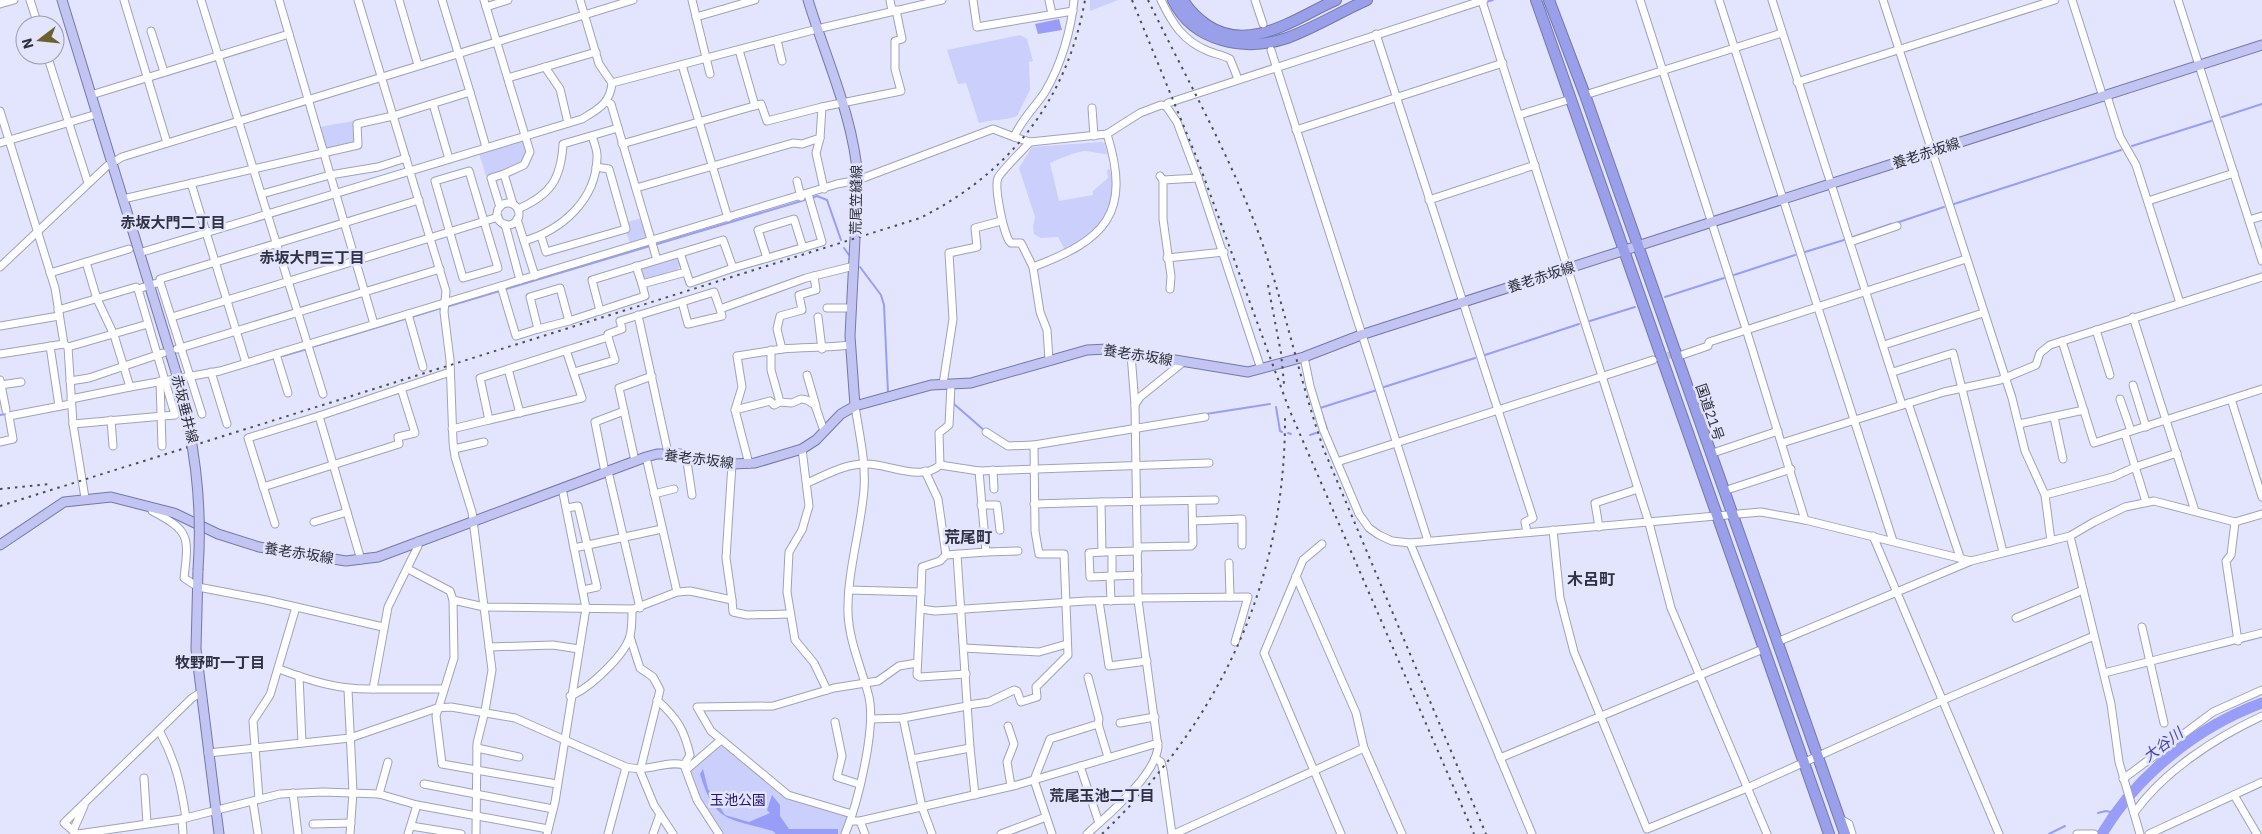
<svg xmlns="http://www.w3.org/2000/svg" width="2262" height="834" viewBox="0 0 2262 834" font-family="'IBM Plex Sans','Noto Sans JP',sans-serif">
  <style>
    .green { fill: #cacffc }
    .water { fill: #989ef8 }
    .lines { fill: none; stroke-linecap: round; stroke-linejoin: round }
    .stream { stroke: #989ef8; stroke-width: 2 }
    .river { stroke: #989ef8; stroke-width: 11 }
    .minor-tunnel { stroke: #bec1d6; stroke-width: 7; stroke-dasharray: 7 3.5; stroke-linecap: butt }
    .minor-casing { stroke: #9fa2b8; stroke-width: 9 }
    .major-casing { stroke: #7478ab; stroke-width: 11 }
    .highway-casing { stroke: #7478ab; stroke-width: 12 }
    .minor { stroke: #fff; stroke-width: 7 }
    .major { stroke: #c2c5f2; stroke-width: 9 }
    .highway { stroke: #999fe9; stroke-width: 10 }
    .rail { stroke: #4b4d58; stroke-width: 2; stroke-dasharray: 2.5 5; stroke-linecap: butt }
    .major-bridge-casing { stroke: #7478ab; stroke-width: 11; stroke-linecap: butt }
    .major-bridge { stroke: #c2c5f2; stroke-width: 9 }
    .labels { text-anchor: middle; stroke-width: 5; stroke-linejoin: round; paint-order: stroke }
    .street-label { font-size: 14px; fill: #2e2f38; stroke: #e2e5fd }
    .park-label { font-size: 14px; fill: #261179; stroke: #e2e5fd }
    .neighbourhood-label { font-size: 15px; font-weight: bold; fill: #303244; stroke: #e2e5fd }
    .water-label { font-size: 15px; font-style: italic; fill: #4843aa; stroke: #e2e5fd }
    .quarter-label { font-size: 16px; font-weight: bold; fill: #303244; stroke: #e2e5fd }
  </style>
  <rect width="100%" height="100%" fill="#e2e5fd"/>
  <!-- green -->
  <g class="green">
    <path d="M 1090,0 L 1118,0 L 1090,11 Z"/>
    <path d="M 1020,35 L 1027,39 L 1033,61 L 1029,62 L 1030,90 L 1017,116 C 1004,121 993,119 979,123 L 966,83 L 958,84 L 947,50 Z"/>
    <path d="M 354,121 L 356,143 L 326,151 L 319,127 Z"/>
    <path d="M 521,140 L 525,142 L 527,152 L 519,166 L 486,176 L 479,153 Z"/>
    <path d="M 1101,142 L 1105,143 L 1107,154 C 1100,154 1091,151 1084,151 C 1075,152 1059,159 1050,163 L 1059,201 L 1093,195 L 1093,191 L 1108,178 L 1107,170 L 1110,169 C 1111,178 1114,188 1113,197 C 1110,223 1085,237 1065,250 L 1058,237 L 1041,238 L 1034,234 L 1033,227 L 1035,217 L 1019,168 L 1032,147 Z"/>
    <path d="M 642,218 L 647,234 L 644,239 L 630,243 L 626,232 L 629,227 L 628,222 Z"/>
    <path d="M 675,257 L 678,259 L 680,266 L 677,271 L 647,280 L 643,277 L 640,270 L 642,266 Z"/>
    <path d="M 721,742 L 787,797 L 850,815 L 843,834 L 720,834 L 698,799 L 688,770 Z"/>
  </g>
  <!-- water -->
  <g class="water">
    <path d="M 1059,19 L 1062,30 L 1038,34 L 1035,24 Z"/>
    <path d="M 703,769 L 708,789 L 725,815 L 749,822 L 770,813 L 767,810 L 772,795 L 780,805 L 780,816 L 789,829 L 838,829 L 838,834 L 776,834 L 773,831 C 729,818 715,824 700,774 Z"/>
  </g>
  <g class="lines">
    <!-- stream -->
    <g class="stream">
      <path d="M 1486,2 L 1493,0"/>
      <path d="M 2222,117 L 2262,104"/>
      <path d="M 2132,146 L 2211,121"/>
      <path d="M 812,198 L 817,196 L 827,200 L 841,240"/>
      <path d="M 1954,204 L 2121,150"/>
      <path d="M 1896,223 L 1944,207"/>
      <path d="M 1853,237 L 1891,224"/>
      <path d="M 654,245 L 808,199"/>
      <path d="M 844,248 L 849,255"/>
      <path d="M 1805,252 L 1844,240"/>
      <path d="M 860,267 L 881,295 L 884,305 L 888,393"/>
      <path d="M 1734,275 L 1795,255"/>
      <path d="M 1665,297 L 1724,278"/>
      <path d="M 446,307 L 650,246"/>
      <path d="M 412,317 L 441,308"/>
      <path d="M 1590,321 L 1635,307"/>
      <path d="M 312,347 L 408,318"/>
      <path d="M 1485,355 L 1579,324"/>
      <path d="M 283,356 L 307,349"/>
      <path d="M 954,387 L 954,404 L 985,431"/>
      <path d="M 1381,388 L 1475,358"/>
      <path d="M 1276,407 L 1280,431 L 1282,432"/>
      <path d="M 1206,414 L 1270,404"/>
      <path d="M 0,415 L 7,414"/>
      <path d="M 1327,429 L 1320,408 L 1377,390"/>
      <path d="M 1288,433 L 1291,434"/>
      <path d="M 1310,435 L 1316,433"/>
      <path d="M 2098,813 L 2106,811 L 2115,813"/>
      <path d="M 2049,834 L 2065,826"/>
    </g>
    <!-- river -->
    <path class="river" d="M 2102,834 C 2137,775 2197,727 2262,703"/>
    <!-- minor-tunnel -->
    <path class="minor-tunnel" d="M 1658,359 L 1682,351"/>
    <!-- minor casing -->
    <g class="minor-casing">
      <g id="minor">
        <path d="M 30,0 L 38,25"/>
        <path d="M 124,0 L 167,143"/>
        <path d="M 201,0 L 323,394"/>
        <path d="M 279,0 L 374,324"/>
        <path d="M 358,0 L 446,291 L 444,312 L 450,360 L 453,442 L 455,457 L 472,512 L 492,670 L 485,711 L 477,743 L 476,834"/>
        <path d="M 399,0 L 418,65"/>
        <path d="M 484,0 L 530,152 L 524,165 L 504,174"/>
        <path d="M 692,0 L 710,74"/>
        <path d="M 890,0 L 892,11"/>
        <path d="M 973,0 L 977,27 L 1073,11"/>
        <path d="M 1049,0 L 1052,14"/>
        <path d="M 1161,0 C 1172,23 1183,41 1208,51 C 1215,54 1223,55 1230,59 L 1238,79"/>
        <path d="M 1255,0 L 1263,24"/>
        <path d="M 1640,0 L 1746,329 L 1805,520"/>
        <path d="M 1719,0 L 1893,541"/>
        <path d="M 1772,0 L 1902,405"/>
        <path d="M 1883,0 L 2012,398 L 2025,451 L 2045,495 L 2051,541"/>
        <path d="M 2072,0 L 2103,97"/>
        <path d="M 2178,0 L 2262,261"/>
        <path d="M 1482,1 L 1649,523 L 1671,608 L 1767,834"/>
        <path d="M 0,4 L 14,0"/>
        <path d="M 486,7 L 508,0"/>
        <path d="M 696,17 L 755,0"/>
        <path d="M 151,31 L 164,72"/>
        <path d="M 1376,34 L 1533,518 L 1525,522 L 1527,532"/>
        <path d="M 777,40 L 782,61"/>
        <path d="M 739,50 L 755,106"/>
        <path d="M 1271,50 L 1428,541"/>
        <path d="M 47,55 L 88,183"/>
        <path d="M 682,65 L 728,218"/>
        <path d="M 545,67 L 560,89 L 568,123"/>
        <path d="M 508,78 L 596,52"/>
        <path d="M 1797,82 L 2055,0"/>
        <path d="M 612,83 L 817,29 L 942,0"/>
        <path d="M 470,92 L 486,147"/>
        <path d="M 91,95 L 289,34"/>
        <path d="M 1585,95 L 1782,33"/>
        <path d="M 2107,96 L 2120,137 L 2136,165 L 2180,303"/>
        <path d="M 607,102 L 611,104 L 657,260"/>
        <path d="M 433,104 L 449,159"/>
        <path d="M 1166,106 L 1177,122 L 1198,178 L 1261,369"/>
        <path d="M 1092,108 L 1094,136"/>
        <path d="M 0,111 L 55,288 L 64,344 L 68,347 L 73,424 L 85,498"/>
        <path d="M 1519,115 L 1571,99"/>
        <path d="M 1296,130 L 1503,63"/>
        <path d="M 1014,137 L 1030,142 L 1107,134 L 1140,113 L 1161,105 L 1166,106 L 1168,103 L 1484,0"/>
        <path d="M 1030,142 C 1023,150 1001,171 998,178 C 994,187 1004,238 1011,243 L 1021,243 L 1033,267 L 1040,312 L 1047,330 L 1049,360"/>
        <path d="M 0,143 L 97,114"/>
        <path d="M 622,144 L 761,104 L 767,121 L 822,107"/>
        <path d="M 469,171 L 498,268 L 463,278 L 435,181 Z"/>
        <path d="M 1160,176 L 1163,180 L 1163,219 L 1171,276 L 1170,289"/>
        <path d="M 1163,180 L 1198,178"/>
        <path d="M 797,181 L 801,197"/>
        <path d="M 191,183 L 246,363"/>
        <path d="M 636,188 L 793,143 L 802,144 L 820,138"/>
        <path d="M 824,189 L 816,153 L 820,138 L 822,107 L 901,91 L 895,69 L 895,41 L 902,39 L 896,10"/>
        <path d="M 262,194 L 330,175 L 378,167 L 406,158"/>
        <path d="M 123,199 L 358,145 L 357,124 L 393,116 L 470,92 L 442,0"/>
        <path d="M 1429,200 L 1535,165"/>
        <path d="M 2148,201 L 2234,173"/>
        <circle cx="508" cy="214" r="11"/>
        <path d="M 500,207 L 491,178 L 504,174 L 513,204"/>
        <path d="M 518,209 C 550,195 561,180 563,144 L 618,128"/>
        <path d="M 517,219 L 535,276"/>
        <path d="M 2249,220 L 2262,216"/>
        <path d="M 505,224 L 520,280"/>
        <path d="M 541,236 L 546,252 L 626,229 L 609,169 L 596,167"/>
        <path d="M 524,241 C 562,230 596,200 597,158 C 598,151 594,143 592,136"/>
        <path d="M 1850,242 L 1897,226"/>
        <path d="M 139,253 L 582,119 C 598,109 610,104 612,83 L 599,64 L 580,0"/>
        <path d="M 680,253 L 690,283 L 733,268"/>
        <path d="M 767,258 L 758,230 L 794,219 L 803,248"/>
        <path d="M 1167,258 L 1224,252"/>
        <path d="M 86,262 L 97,299 L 114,335 L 130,387 L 220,371 L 837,184 L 858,180 L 993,129 L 1014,137 C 1021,120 1035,107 1045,92 C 1061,65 1071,31 1074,0"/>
        <path d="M 636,266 L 642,284 L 686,272"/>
        <path d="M 0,267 L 107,166 L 122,157 L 633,0"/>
        <path d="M 1033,267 C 1105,240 1132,214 1107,134"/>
        <path d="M 50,273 L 129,249"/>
        <path d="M 160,282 L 202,414"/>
        <path d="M 501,286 L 516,336 L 538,329 L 530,297 L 560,288 L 569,321 L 645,296 L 642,284"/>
        <path d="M 827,308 L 852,308"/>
        <path d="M 720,309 L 714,292 L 682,302 L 688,324 L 722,316 L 720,309 L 806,278 L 854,266"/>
        <path d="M 58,310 L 136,287 L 138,289"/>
        <path d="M 600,311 L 592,280 L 723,240 L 733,268 L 822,242 L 808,194"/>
        <path d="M 408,314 L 423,367"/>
        <path d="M 638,315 L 668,453"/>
        <path d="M 172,317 L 498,217"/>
        <path d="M 818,317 L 822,349"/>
        <path d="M 2133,317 L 2195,511"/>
        <path d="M 0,326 L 59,316"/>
        <path d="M 538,329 L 569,321"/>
        <path d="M 2096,330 L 2110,375"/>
        <path d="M 608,337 L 608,334 L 622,329 L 620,321 L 682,302"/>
        <path d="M 2062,341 L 2094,443 L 2262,389"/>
        <path d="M 1884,345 L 1983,313"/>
        <path d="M 50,346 L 59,406"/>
        <path d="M 68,347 L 148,324"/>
        <path d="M 177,349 L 440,269"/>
        <path d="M 782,349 C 805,347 827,348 850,345"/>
        <path d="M 566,350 L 582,398 L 489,420 L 480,378 L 608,337 L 615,360 L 574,372"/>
        <path d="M 771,350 L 771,370 L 780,402 L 792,403 L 801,399 L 807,400 L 815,405 L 824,431"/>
        <path d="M 0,354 L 64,344"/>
        <path d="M 276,354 L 288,393"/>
        <path d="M 1304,357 L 1310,386 L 1323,429 L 1359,514 L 1369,528 L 1379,535 L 1392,541 L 1410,543 L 1761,512 L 1805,520 L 1971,561"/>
        <path d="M 1676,357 L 1708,346 L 1709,342 L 1966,259"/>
        <path d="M 508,369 L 520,413"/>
        <path d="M 211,372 L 227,424"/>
        <path d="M 1893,372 L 1953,353 L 2003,552"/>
        <path d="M 807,375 L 816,406"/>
        <path d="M 0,380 L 6,410"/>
        <path d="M 70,381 L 89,378 L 163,353"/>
        <path d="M 160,381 L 162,446"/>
        <path d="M 943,384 L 953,319 L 949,253 L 977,247 L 975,228 L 1001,221"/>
        <path d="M 0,385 L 21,382"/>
        <path d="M 2133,385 L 2146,427"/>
        <path d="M 71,399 L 130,387"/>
        <path d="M 2120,399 L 2131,431"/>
        <path d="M 2231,399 L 2262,497"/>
        <path d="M 1908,403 L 1960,557"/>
        <path d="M 1135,405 L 1140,397 L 1182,363"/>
        <path d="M 735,410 L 770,401 L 774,405 L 780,402"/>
        <path d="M 2054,417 L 2063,459"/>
        <path d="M 111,420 L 113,446"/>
        <path d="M 73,424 L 175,415 L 138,289 L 160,282 L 160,279 L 419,200"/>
        <path d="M 2019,424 L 2084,410"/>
        <path d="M 452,429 L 489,420"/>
        <path d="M 986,432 L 1008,446 L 1034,445"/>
        <path d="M 2125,434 L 2146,502"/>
        <path d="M 0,442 L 13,439 L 9,416 L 71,404"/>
        <path d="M 1782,443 L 1944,392 L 2000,380 L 2036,365 L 2040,353 L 2050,345 L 2262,277"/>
        <path d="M 454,449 L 484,442"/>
        <path d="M 802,449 L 809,506 L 802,530 L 789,552 L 787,592 L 795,640 L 814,663 L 827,690"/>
        <path d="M 1710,454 L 1778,431"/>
        <path d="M 686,455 L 692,495"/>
        <path d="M 635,461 L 619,388 L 652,376"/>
        <path d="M 1337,462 L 1653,360"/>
        <path d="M 749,464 L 735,410 L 742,387 L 737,356 L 782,349 L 777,329 L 780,316 L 802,310 L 799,295 L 816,290 L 814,276"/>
        <path d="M 940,465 L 979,471 L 1209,463"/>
        <path d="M 993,470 L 994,489"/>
        <path d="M 608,471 L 640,608"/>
        <path d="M 925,471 L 938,499 L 946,555"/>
        <path d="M 605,472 L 595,422 L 624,411"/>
        <path d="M 807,483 C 826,475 846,463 867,464 C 888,464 922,482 940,465 L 939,433 L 949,425 L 951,385"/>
        <path d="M 263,487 L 399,444 L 398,437 L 415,433 L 401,388"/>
        <path d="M 1730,489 L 1791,469"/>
        <path d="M 654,494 L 674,489"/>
        <path d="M 2045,495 L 2113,477 L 2135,467 L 2177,453"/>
        <path d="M 1101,502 L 1215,500"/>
        <path d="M 1034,504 L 1101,502 L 1102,552 L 1138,551"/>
        <path d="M 981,505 L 997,505 L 1000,530"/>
        <path d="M 151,507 L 152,511 C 190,531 189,536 184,578 L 198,587 L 266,600 L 383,627"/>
        <path d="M 567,508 L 578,506 L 597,587 L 583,590"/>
        <path d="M 1193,521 L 1242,519 L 1242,545"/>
        <path d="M 314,522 L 347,512"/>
        <path d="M 2235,522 L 2231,555 L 2226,561 L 2238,641"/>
        <path d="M 275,524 L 248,438 L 319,416"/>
        <path d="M 1599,527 L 1595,503 L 1638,489"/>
        <path d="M 1553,530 L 1560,598 L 1574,652 L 1647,829 L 1747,788 L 1943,700 L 2094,636"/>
        <path d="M 1873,536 L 1999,834"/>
        <path d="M 2070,536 L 2111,704 L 2119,762 L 2140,834"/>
        <path d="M 1410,543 L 1532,834"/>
        <path d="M 1322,544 L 1303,560 L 1264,653 L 1341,834"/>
        <path d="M 1138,547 L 1191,546 L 1193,544 L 1192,501"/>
        <path d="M 574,548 L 662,529"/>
        <path d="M 986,552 L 1018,551"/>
        <path d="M 1102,552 L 1089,553 L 1090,577 L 1138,575"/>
        <path d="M 1112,552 L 1112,576"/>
        <path d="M 957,555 L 970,748 L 975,795"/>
        <path d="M 361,560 L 319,416 L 450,372"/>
        <path d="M 1229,563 L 1230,597"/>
        <path d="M 408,569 L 450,591 L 453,600"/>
        <path d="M 1296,576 L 1356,713 L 1364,748 L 1402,834"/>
        <path d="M 1110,577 L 1111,601"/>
        <path d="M 849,590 L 921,592 L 917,675 L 920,677 L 966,674"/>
        <path d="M 677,592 L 690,591 L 732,600 L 733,612 L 747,615 L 790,614"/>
        <path d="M 921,592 L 922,567 L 940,561 L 946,555 L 986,552 L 979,471"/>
        <path d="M 1139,598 L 1248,597 L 1235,642"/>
        <path d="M 732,600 L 726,558 L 732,464"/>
        <path d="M 1099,601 L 1109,666 L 1147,661"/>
        <path d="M 921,609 L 935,611 L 1086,601 L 1138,600"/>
        <path d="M 2016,618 L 2083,590"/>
        <path d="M 2142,627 L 2164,723"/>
        <path d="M 630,637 L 640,668 L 653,677 L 660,690 L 640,771 L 654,805 L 673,834"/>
        <path d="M 1777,642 L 1971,561 L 2070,536 L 2094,522 L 2125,507 L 2154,501 L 2235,522 L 2262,514"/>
        <path d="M 489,647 L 553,645 L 579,649"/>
        <path d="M 964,648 L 1039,652 L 1067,644"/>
        <path d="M 279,669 C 311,681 339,690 373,689 L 388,607 L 418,546 L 418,541"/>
        <path d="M 2104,673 L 2262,633"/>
        <path d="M 299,676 L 302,743"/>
        <path d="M 373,689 L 443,689"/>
        <path d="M 348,690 L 353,792 L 350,834"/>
        <path d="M 570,696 C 589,689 625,655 630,636 C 632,628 632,620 632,612"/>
        <path d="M 657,700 C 677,718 684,729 690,755 L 684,765"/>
        <path d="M 968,705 L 989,702 L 1014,690 L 1017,691 L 1021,702 L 1037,697 L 1036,687 L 1068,655 L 1064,554 L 1039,554 L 1035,531 L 1034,445 L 1205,417"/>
        <path d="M 903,718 L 922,807 L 932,834"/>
        <path d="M 871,719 L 903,718 L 967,706"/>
        <path d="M 835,722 L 842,756 L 837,777 L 859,784"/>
        <path d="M 1120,723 L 1155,717"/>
        <path d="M 1098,724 L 1108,757"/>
        <path d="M 1008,726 L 1014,744 L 1007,762 L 1011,786"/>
        <path d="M 160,732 C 176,762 181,785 186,818"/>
        <path d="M 477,748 L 519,757"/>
        <path d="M 208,753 L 350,738 L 437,708 L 451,707 L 515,718 L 626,767 C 649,773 664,760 684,765 L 697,800 L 719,834"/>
        <path d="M 1155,758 L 1161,762 L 1163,770 L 1172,834"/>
        <path d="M 1500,758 L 1763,649"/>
        <path d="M 912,759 L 970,748"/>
        <path d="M 1080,766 L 1099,823"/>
        <path d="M 687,769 L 721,740"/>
        <path d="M 144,778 L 147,823"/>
        <path d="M 2123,779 L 2213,712 L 2262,690"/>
        <path d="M 424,784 L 553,809"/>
        <path d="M 557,784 L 442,764 L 436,716 L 454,658 L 453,600 L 484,607 L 633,609 L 677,592 L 646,457"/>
        <path d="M 293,793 L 298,834"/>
        <path d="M 379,794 L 388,762"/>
        <path d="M 2234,795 L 2257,834"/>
        <path d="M 259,799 L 253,721 L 270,695 L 296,607"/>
        <path d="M 253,802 L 258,834"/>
        <path d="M 2134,813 C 2164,771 2215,738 2262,716"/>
        <path d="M 852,814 L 788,795 L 711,731 L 697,707 L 773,706 L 834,688 L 878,681 L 899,666 L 917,663"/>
        <path d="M 1839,818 L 1849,824 L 1852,834"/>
        <path d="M 182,819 L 183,834"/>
        <path d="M 850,821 L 860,821 L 1017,785 L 1158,743"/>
        <path d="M 860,821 L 865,834"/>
        <path d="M 313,824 L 351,823"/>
        <path d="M 411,826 L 461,834"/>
        <path d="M 73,831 L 84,806"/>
        <path d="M 77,834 L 64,823 L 192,698 L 200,693"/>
        <path d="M 78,834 L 182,819 L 280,794 L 323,792 L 379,794 L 417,805 L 548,829"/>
        <path d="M 408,834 L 417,805"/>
        <path d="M 547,834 L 555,802 L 586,608 L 562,488"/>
        <path d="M 608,834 L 626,767"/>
        <path d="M 653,834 L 660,814"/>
        <path d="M 845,834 C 858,803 876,729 869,697 C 862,669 849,642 848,613 C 847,571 861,530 864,489 C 866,461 859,433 855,406"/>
        <path d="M 1001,834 L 1046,817"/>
        <path d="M 1052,834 L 1034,780 L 1050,739 L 1098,724 L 1099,719 L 1088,677"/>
        <path d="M 1087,834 C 1108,815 1155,776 1158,747 L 1138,600 L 1135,405 L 1131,354"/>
        <path d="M 1174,834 L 1364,748"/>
        <path d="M 2077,834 L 2094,834"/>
        <path d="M 2149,834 L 2262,782"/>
      </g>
    </g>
    <!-- major casing -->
    <g class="major-casing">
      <g id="major">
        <path d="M 62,0 L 176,372"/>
        <path d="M 808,0 C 826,59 854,118 858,180 L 850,336 L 855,406"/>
        <path d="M 0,545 L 64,502 L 111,497 L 174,513 L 218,534 L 259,547 L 346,561 L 378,557 L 646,457 L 657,454 L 679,454 L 732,464 L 755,463 L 802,449 L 816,440 L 841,414 L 855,406 L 931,385 L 971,383 L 1087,350 L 1108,349 L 1248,372 L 1304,357 L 1361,335 L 2262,45"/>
        <path d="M 198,570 L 196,649 L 219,834"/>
      </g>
    </g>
    <!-- highway casing -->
    <g class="highway-casing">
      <g id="highway">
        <path d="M 1173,0 C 1193,42 1245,52 1287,38 C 1314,28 1340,12 1367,0"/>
        <path d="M 1183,0 C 1189,10 1197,18 1207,25 C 1250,54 1297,17 1336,0"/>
        <path d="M 1536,0 L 1829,834"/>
        <path d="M 1549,0 L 1585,95 L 1845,834"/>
      </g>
    </g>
    <!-- minor -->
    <use href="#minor" class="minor"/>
    <!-- major -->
    <use href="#major" class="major"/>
    <!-- highway -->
    <use href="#highway" class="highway"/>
    <!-- rail -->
    <g class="rail">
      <path d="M 1132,0 L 1198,161 L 1289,409 L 1474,834"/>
      <path d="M 1148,0 C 1188,82 1235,164 1265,251 C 1287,316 1301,385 1324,450 L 1486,834"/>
      <path d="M 1268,285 L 1281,353 L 1284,384"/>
      <path d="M 0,489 L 50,484"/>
      <path d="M 0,506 L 920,218 C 1010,173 1067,100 1085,0"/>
      <path d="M 1102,834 C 1221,720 1286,580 1285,415"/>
    </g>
    <!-- major-bridge casing -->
    <g class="major-bridge-casing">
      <path id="major-bridge" d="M 176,372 C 194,440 203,500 198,570"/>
    </g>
    <!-- major-bridge -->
    <use href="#major-bridge" class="major-bridge"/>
  </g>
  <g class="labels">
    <!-- street labels -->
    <g class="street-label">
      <text transform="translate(1926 153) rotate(-18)" y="5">養老赤坂線</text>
      <text transform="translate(856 200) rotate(-89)" y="5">荒尾笠縫線</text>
      <text transform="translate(1541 277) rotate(-18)" y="5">養老赤坂線</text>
      <text transform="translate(1138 355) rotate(9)" y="5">養老赤坂線</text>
      <text transform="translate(185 409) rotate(76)" y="5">赤坂垂井線</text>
      <text transform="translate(1710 412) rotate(71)" y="5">国道21号</text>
      <text transform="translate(699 459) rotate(7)" y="5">養老赤坂線</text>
      <text transform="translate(299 553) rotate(9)" y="5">養老赤坂線</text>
    </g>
    <!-- park labels -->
    <g class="park-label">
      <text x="738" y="805">玉池公園</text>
    </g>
    <!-- neighbourhood labels -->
    <g class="neighbourhood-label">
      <text x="173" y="228">赤坂大門二丁目</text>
      <text x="312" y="263">赤坂大門三丁目</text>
      <text x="220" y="668">牧野町一丁目</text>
      <text x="1102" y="801">荒尾玉池二丁目</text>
    </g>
    <!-- water labels -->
    <g class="water-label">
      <text transform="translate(2163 745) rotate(-37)" y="5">大谷川</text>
    </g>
    <!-- quarter labels -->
    <g class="quarter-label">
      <text x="968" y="543">荒尾町</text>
      <text x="1591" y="585">木呂町</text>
    </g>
  </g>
  <!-- north arrow -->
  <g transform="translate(40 40) rotate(254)"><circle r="24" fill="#e2e5fd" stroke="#9a9cae"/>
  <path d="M0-4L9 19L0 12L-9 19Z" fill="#6a612e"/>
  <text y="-8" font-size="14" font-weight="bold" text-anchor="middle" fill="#2e2f38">N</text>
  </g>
</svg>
